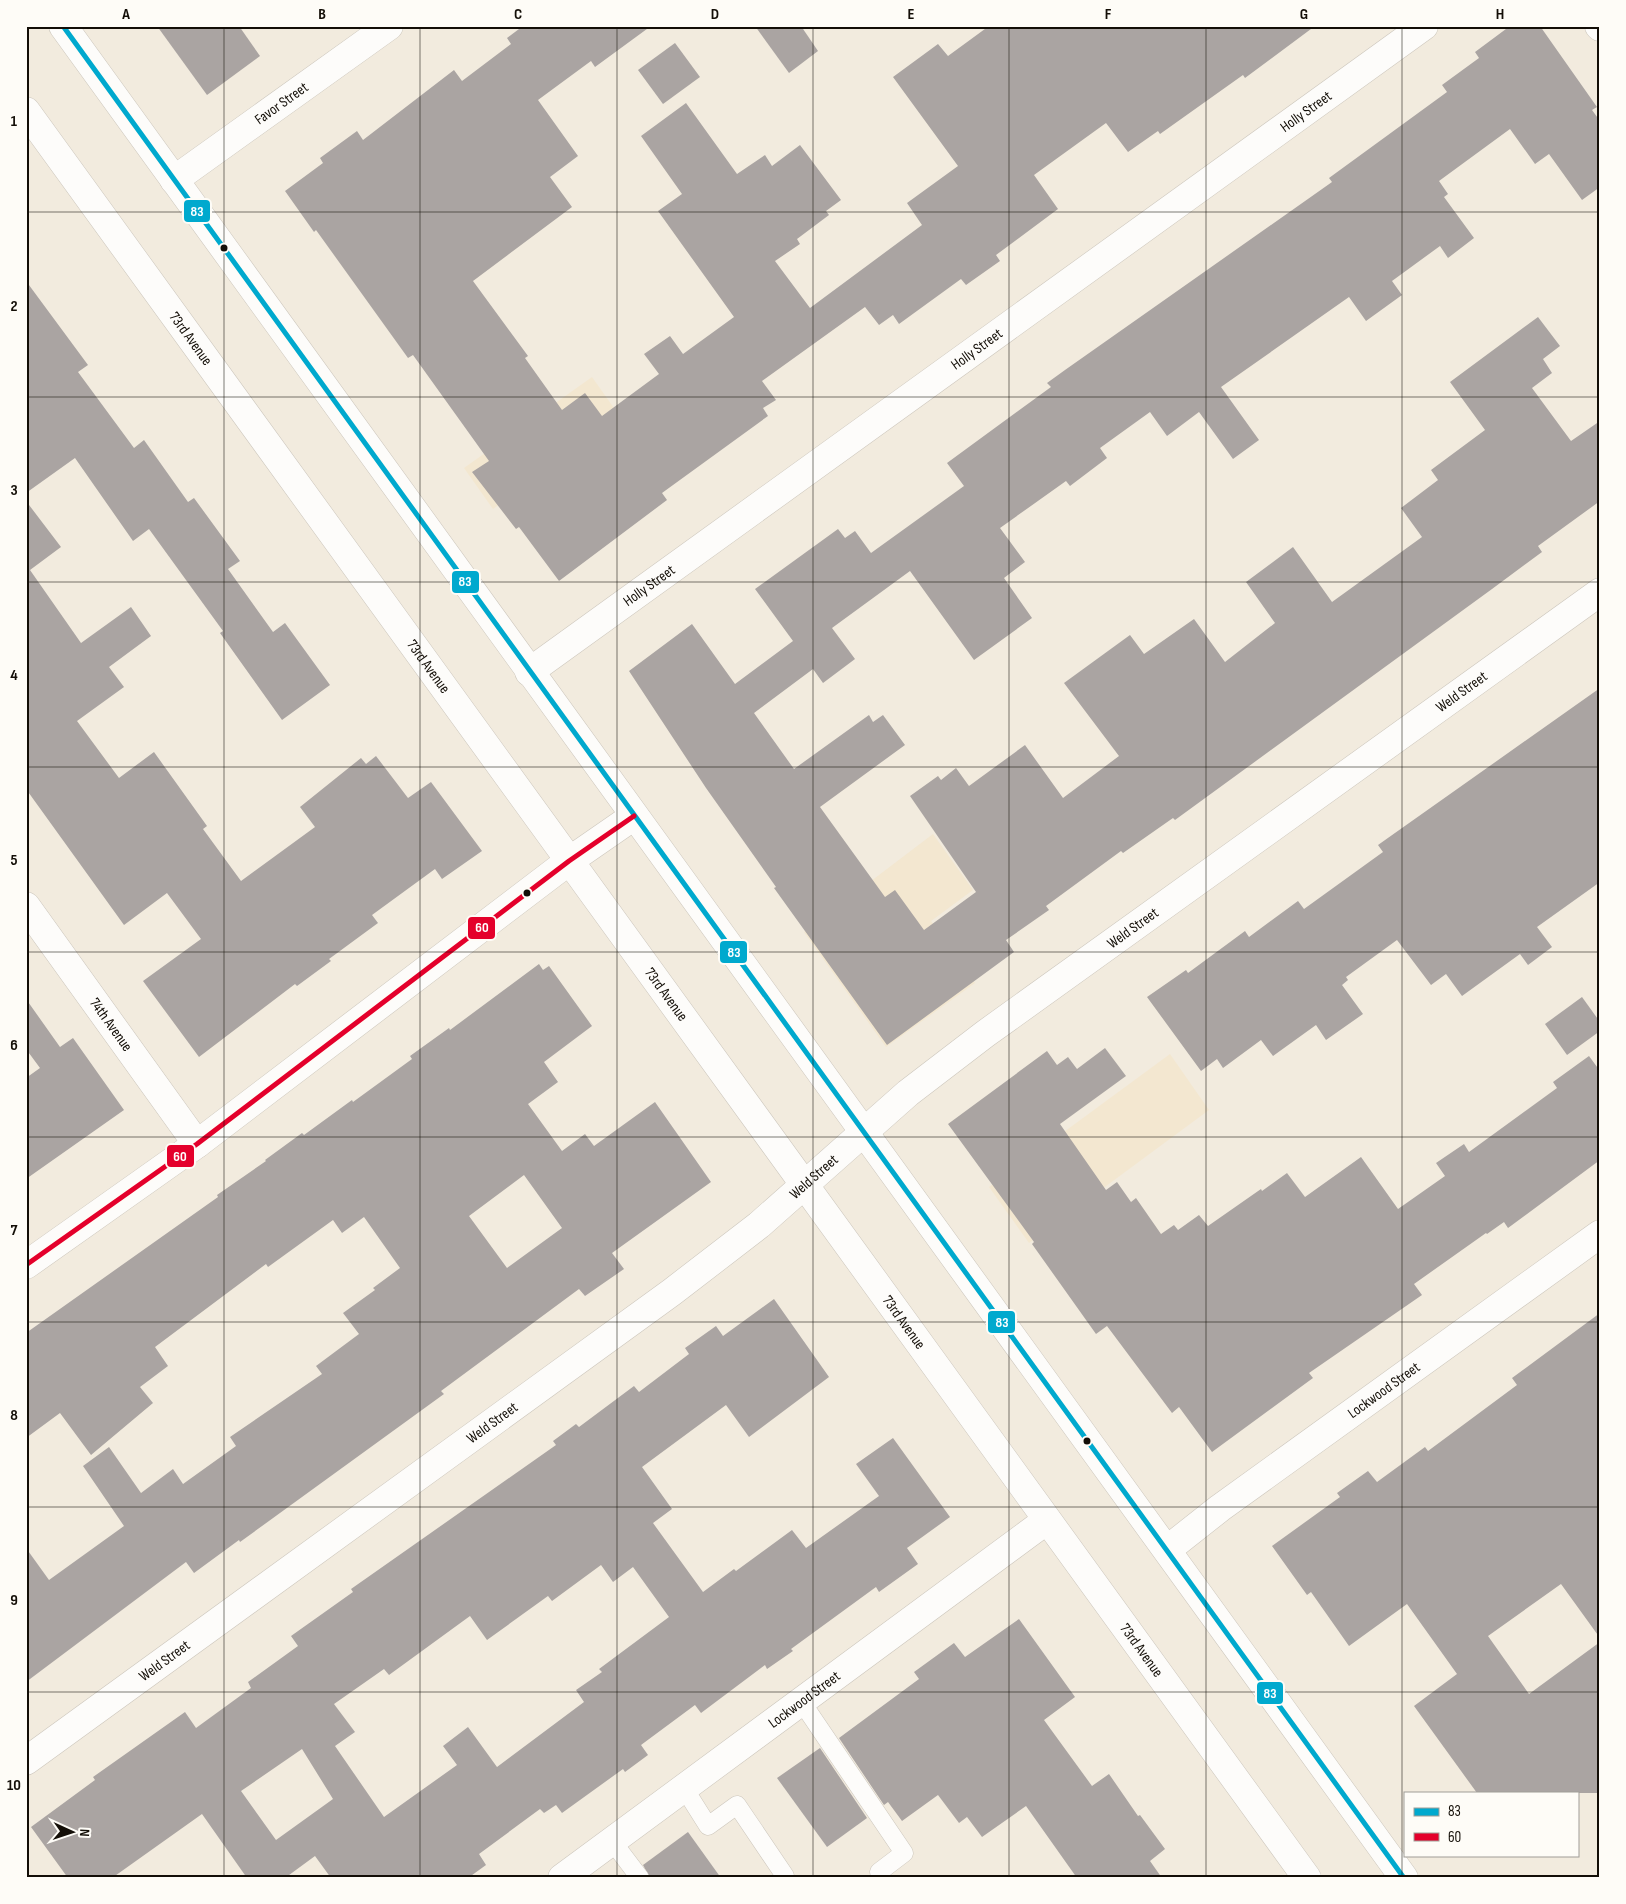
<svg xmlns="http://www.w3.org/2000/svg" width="1626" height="1904" viewBox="0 0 1626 1904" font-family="'Sofia Sans Condensed',sans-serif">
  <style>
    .built { fill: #f3e7d0 }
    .building { fill: #aaa4a2; fill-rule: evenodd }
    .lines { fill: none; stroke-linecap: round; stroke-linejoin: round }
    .service-casing { stroke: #ccc6bc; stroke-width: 19 }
    .minor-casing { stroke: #ccc6bc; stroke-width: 29 }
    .secondary-casing { stroke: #ccc6bc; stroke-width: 29 }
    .service { stroke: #fdfcfa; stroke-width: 18 }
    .minor { stroke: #fdfcfa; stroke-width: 28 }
    .secondary { stroke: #fdfcfa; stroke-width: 28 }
    .bus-1-casing { stroke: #fefcf7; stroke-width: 9 }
    .bus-2-casing { stroke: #fefcf7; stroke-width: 9 }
    .bus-1 { stroke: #00a9ce; stroke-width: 5 }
    .bus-2 { stroke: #e4002b; stroke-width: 5 }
    .grid { fill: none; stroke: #130e07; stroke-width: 1; stroke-opacity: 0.55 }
    .bus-dot { fill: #130e07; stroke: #fefcf7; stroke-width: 2 }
    .labels { text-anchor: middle; stroke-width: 4.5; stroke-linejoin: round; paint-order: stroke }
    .street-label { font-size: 15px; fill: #130e07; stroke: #fefcf7 }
    .line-badge { stroke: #fefcf7; stroke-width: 2 }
    .badge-label { font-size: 14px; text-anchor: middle; font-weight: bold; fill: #fff }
    .neatline { fill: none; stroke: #130e07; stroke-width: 2 }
    .grid-label { font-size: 16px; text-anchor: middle; font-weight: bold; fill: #130e07 }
  </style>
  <rect width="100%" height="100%" fill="#f2ebde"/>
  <!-- built -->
  <g class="built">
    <path d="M 592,377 L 621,418 L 493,509 L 464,468 Z"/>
    <path d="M 933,834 L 973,890 L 931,921 L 975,983 L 886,1047 L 804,932 Z"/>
    <path d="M 1170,1054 L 1209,1110 L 1029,1243 L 989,1187 Z"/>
  </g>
  <!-- building -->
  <g class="building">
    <path d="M 157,26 L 239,26 L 260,56 L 207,95 Z"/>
    <path d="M 523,26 L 651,26 L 595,67 L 591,61 L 538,100 L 578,156 L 550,177 L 572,207 L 473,281 L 528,356 L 525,358 L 562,410 L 585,393 L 602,416 L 659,374 L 644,354 L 670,336 L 683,354 L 734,317 L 658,211 L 682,194 L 641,136 L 686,103 L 737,174 L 765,155 L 772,166 L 800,145 L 841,200 L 826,211 L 829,215 L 797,239 L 800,244 L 775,261 L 810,308 L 922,225 L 907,203 L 958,166 L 893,77 L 938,44 L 948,56 L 989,26 L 1315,26 L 1245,78 L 1243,75 L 1160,134 L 1158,131 L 1128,152 L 1106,123 L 1034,175 L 1058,209 L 996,255 L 1000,261 L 966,285 L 961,279 L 899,324 L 893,315 L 879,325 L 865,307 L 762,381 L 776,400 L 763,408 L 768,416 L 662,493 L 667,500 L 559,581 L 519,527 L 516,529 L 472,472 L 489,461 L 413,355 L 408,358 L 316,230 L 314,232 L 285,191 L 323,163 L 320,158 L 357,131 L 363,140 L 454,70 L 462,81 L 511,44 L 507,38 Z"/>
    <path d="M 755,26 L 801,26 L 818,51 L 789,73 Z"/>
    <path d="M 1510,26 L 1540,26 L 1597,107 L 1592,110 L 1600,121 L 1600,187 L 1582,200 L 1549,154 L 1535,164 L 1510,129 L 1439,181 L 1448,194 L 1444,197 L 1474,238 L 1448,258 L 1440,246 L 1392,281 L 1402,295 L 1366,321 L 1349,297 L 1221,387 L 1259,440 L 1233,459 L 1199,412 L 1167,436 L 1150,412 L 1100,448 L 1107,458 L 1070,486 L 1066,481 L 1000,528 L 1025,562 L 1004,578 L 1032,618 L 974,660 L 910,571 L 832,628 L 855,659 L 823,683 L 813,669 L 754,713 L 794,769 L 869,715 L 873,722 L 883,715 L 905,745 L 820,807 L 885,897 L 895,890 L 924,930 L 976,892 L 910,796 L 938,776 L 941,780 L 956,768 L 969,786 L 1025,745 L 1063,798 L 1119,756 L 1064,683 L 1130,635 L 1144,654 L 1194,619 L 1225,662 L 1275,623 L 1246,582 L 1293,547 L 1332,602 L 1422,537 L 1401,508 L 1438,480 L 1431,470 L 1485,430 L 1450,382 L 1538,317 L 1560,346 L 1543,359 L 1552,373 L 1532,388 L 1571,441 L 1600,421 L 1600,501 L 1538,546 L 1542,552 L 1492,589 L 1175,820 L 1173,818 L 1123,853 L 1121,851 L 1046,906 L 1049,910 L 1006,940 L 1014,952 L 887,1045 L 774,888 L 776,887 L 706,788 L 629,671 L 692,624 L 735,684 L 793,641 L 755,589 L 838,529 L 845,538 L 855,531 L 871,553 L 964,486 L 947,463 L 1051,387 L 1047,383 L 1065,370 L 1332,182 L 1329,178 L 1447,92 L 1442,85 L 1479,58 L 1475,52 Z"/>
    <path d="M 675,43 L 700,77 L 663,104 L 638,70 Z"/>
    <path d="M 26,281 L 88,365 L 78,372 L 134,448 L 144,440 L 188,502 L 194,498 L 240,561 L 228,569 L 273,632 L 285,623 L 330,685 L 282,720 L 220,633 L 223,631 L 149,529 L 133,541 L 75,458 L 26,493 Z"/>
    <path d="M 26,501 L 61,547 L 30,570 L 81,643 L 131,607 L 151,636 L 109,667 L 124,687 L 77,721 L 119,778 L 154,752 L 207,826 L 203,829 L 241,881 L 315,827 L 300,807 L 361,758 L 366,764 L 376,756 L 408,798 L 431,782 L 482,851 L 442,879 L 435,869 L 372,915 L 378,923 L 329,959 L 331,961 L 297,986 L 295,984 L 199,1057 L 143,981 L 201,939 L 167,893 L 124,925 L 26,789 Z"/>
    <path d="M 1600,688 L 1600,882 L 1537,927 L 1552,947 L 1528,965 L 1520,954 L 1462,996 L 1446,974 L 1431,985 L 1397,940 L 1346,977 L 1348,980 L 1342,985 L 1363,1014 L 1326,1040 L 1316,1025 L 1273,1056 L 1261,1040 L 1223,1068 L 1217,1059 L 1201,1071 L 1147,997 L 1186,970 L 1188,973 L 1245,931 L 1249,937 L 1298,901 L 1304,909 L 1383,852 L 1378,845 Z"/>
    <path d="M 539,964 L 543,970 L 549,966 L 592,1026 L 544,1062 L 558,1082 L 528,1104 L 562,1151 L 585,1134 L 594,1146 L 655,1102 L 711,1182 L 612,1253 L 624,1269 L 585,1296 L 579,1289 L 441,1391 L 444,1394 L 240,1542 L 239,1540 L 194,1573 L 186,1562 L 26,1682 L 26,1548 L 49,1580 L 124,1526 L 83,1466 L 109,1447 L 141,1493 L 173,1469 L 183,1484 L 236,1446 L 230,1437 L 322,1374 L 316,1366 L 359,1334 L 343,1313 L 375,1290 L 373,1288 L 400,1268 L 364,1217 L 342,1233 L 333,1220 L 268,1267 L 266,1264 L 155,1347 L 168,1366 L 140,1387 L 153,1403 L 91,1455 L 60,1413 L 26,1438 L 26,1333 L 218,1197 L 217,1195 L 266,1161 L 265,1160 L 302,1133 L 304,1135 L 352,1100 L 353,1102 L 412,1059 L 410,1056 L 449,1028 L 450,1030 ZM 524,1175 L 562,1228 L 507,1268 L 469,1216 Z"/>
    <path d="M 1582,997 L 1600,1022 L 1600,1031 L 1567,1055 L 1545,1024 Z"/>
    <path d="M 26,999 L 60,1047 L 73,1038 L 124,1110 L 26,1179 L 26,1078 L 40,1068 L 26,1049 Z"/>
    <path d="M 1105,1048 L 1126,1076 L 1060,1124 L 1106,1190 L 1117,1182 L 1131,1202 L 1136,1198 L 1161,1234 L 1174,1225 L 1178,1230 L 1199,1215 L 1208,1226 L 1261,1189 L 1262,1191 L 1287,1173 L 1305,1197 L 1361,1157 L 1398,1209 L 1445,1176 L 1436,1163 L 1464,1144 L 1469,1152 L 1557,1088 L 1553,1082 L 1589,1056 L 1600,1071 L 1600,1160 L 1508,1228 L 1504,1222 L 1487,1234 L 1486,1233 L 1414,1284 L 1422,1295 L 1309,1373 L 1313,1378 L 1212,1452 L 1179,1407 L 1172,1413 L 1107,1326 L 1096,1334 L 1032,1244 L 1034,1242 L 948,1124 L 1047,1051 L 1057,1065 L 1068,1057 L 1077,1069 Z"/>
    <path d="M 774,1299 L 829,1377 L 749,1437 L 726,1405 L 642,1467 L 672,1509 L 653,1523 L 703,1592 L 734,1569 L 736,1571 L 792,1530 L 806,1548 L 879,1496 L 856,1464 L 893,1438 L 950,1517 L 907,1548 L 918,1564 L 879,1592 L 876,1587 L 791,1649 L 793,1651 L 767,1669 L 765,1665 L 701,1713 L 695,1705 L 641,1745 L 648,1755 L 625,1772 L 623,1769 L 562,1813 L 556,1805 L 544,1813 L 540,1809 L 479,1854 L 486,1865 L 468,1878 L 331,1878 L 315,1856 L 285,1878 L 247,1878 L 202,1814 L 112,1878 L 68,1878 L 31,1827 L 95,1780 L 93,1777 L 185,1712 L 196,1728 L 251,1688 L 248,1682 L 298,1646 L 291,1636 L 353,1592 L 351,1589 L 556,1445 L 553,1441 L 576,1424 L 579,1427 L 634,1386 L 639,1392 L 689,1354 L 685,1348 L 716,1326 L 723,1336 ZM 601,1565 L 613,1582 L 633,1567 L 669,1617 L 599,1669 L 602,1672 L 576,1690 L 584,1702 L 497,1767 L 468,1727 L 443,1746 L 457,1765 L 384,1817 L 335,1746 L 355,1732 L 334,1704 L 384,1669 L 389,1675 L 470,1616 L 487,1640 L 548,1596 L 552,1601 ZM 302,1749 L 333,1799 L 276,1840 L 241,1791 Z"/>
    <path d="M 1600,1313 L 1600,1638 L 1561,1584 L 1488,1636 L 1529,1694 L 1600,1642 L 1600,1793 L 1477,1793 L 1414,1706 L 1457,1674 L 1407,1604 L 1349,1646 L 1311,1592 L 1307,1595 L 1272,1546 L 1340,1497 L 1337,1493 L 1368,1471 L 1377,1482 L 1425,1447 L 1428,1451 L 1517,1385 L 1512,1378 Z"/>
    <path d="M 1019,1619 L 1075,1697 L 1044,1720 L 1092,1786 L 1109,1774 L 1138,1816 L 1140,1815 L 1165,1849 L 1150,1861 L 1162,1878 L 1077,1878 L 1026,1806 L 982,1837 L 967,1817 L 959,1823 L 938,1795 L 902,1821 L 888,1802 L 884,1805 L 839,1738 L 919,1679 L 914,1672 L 954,1643 L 965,1657 Z"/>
    <path d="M 820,1748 L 867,1818 L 827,1847 L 777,1778 Z"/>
    <path d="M 688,1832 L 721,1878 L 650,1878 L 643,1865 Z"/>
  </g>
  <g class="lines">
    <!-- service casing -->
    <g class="service-casing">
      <g id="service">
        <path d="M 801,1701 L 904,1853 L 879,1872"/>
        <path d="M 684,1788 L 708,1826 L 737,1805 L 785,1876"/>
        <path d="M 612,1841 L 640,1878"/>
      </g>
    </g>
    <!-- minor casing -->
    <g class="minor-casing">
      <g id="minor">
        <path d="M 1599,26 L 1600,27"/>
        <path id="s1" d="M 174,180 L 389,26"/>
        <path id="s2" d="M 529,672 L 1424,26"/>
        <path id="s3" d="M 26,906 L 197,1144"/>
        <path d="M 26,1265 L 197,1144 L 569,861 L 634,816"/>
        <path id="s4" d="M 1168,1549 L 1220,1508 L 1600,1234"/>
        <path id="s5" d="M 26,1761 L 672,1292 L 759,1225 L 908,1093 L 985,1034 L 1600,592"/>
        <path id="s6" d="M 562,1878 L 1047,1520"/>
      </g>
    </g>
    <!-- secondary casing -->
    <g class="secondary-casing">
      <g id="secondary">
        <path d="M 63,26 L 1404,1878"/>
        <path id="s7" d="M 26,111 L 1307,1878"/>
      </g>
    </g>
    <!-- service -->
    <use href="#service" class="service"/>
    <!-- minor -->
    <use href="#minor" class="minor"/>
    <!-- secondary -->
    <use href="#secondary" class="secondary"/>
    <!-- bus-1 casing -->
    <g class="bus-1-casing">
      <path id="bus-1" d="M 63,26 L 1404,1878"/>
    </g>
    <!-- bus-2 casing -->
    <g class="bus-2-casing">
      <path id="bus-2" d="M 26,1265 L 197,1144 L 569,861 L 634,816"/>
    </g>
    <!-- bus-1 -->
    <use href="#bus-1" class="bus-1"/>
    <!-- bus-2 -->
    <use href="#bus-2" class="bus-2"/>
  </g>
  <!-- grid -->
  <path class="grid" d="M 224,26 L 224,1878M 420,26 L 420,1878M 617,26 L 617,1878M 813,26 L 813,1878M 1009,26 L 1009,1878M 1206,26 L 1206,1878M 1402,26 L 1402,1878M 26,212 L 1600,212M 26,397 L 1600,397M 26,582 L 1600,582M 26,767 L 1600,767M 26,952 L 1600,952M 26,1137 L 1600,1137M 26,1322 L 1600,1322M 26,1507 L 1600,1507M 26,1692 L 1600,1692"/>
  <!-- markers -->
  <g class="bus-dot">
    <circle cx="224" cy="248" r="4.5"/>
    <circle cx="527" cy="893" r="4.5"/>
    <circle cx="1087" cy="1441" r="4.5"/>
  </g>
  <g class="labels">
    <!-- street labels -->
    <g class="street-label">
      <text dy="5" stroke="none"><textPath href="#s1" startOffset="132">Favor Street</textPath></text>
      <text dy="5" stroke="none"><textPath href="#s2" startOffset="958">Holly Street</textPath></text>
      <text dy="5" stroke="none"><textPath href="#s7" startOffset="281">73rd Avenue</textPath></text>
      <text dy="5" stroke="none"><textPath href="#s2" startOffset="552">Holly Street</textPath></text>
      <text dy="5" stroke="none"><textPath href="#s2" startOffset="148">Holly Street</textPath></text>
      <text dy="5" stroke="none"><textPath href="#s7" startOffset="686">73rd Avenue</textPath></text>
      <text dy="5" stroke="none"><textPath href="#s5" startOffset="1791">Weld Street</textPath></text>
      <text dy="5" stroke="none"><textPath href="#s5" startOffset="1386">Weld Street</textPath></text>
      <text dy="5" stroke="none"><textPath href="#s7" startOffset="1091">73rd Avenue</textPath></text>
      <text dy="5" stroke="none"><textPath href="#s3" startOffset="146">74th Avenue</textPath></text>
      <text dy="5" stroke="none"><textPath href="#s5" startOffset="981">Weld Street</textPath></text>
      <text dy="5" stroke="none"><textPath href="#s7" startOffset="1496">73rd Avenue</textPath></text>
      <text dy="5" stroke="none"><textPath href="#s4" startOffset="268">Lockwood Street</textPath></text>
      <text dy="5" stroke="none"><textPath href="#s5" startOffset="576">Weld Street</textPath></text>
      <text dy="5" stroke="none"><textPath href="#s7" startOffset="1901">73rd Avenue</textPath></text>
      <text dy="5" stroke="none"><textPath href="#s5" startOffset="171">Weld Street</textPath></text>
      <text dy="5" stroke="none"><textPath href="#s6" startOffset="301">Lockwood Street</textPath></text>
    </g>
  </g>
  <g class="line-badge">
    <rect x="183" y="199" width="28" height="24" rx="5" fill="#00a9ce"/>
    <rect x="451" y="570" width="29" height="24" rx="5" fill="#00a9ce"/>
    <rect x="467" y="916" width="29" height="24" rx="5" fill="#e4002b"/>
    <rect x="719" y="940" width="29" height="24" rx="5" fill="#00a9ce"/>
    <rect x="166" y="1144" width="29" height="24" rx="5" fill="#e4002b"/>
    <rect x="987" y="1310" width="29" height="24" rx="5" fill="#00a9ce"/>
    <rect x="1256" y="1681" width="28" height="24" rx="5" fill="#00a9ce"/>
  </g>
  <g class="badge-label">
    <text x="197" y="216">83</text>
    <text x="465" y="586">83</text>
    <text x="482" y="932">60</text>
    <text x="734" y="957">83</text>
    <text x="180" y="1161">60</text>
    <text x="1002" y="1327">83</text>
    <text x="1270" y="1698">83</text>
  </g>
  <!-- border -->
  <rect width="1626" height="1904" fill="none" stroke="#fefcf7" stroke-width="55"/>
  <!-- legend -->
  <rect x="1404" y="1792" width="175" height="65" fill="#fefcf7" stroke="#a09d97"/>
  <rect x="1414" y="1808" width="25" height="8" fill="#00a9ce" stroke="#a09d97"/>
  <text x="1448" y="1816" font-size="15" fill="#130e07">83</text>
  <rect x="1414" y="1833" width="25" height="8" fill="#e4002b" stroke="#a09d97"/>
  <text x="1448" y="1842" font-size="15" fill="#130e07">60</text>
  <!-- north arrow -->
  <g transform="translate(72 1832) rotate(93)" stroke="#fefcf7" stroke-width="4" paint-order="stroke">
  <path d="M0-4L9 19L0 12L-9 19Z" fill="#130e07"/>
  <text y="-8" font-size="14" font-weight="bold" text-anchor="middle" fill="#130e07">N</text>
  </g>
  <rect x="28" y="28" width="1570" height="1848" class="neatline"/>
  <g class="grid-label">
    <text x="126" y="19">A</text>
    <text x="322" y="19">B</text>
    <text x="518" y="19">C</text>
    <text x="715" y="19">D</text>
    <text x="911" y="19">E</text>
    <text x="1108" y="19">F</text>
    <text x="1304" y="19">G</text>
    <text x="1500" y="19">H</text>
    <text x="14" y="126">1</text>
    <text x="14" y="311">2</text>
    <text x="14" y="495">3</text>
    <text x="14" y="680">4</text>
    <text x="14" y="865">5</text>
    <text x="14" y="1050">6</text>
    <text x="14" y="1235">7</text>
    <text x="14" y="1420">8</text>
    <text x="14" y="1605">9</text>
    <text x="14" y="1790">10</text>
  </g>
</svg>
